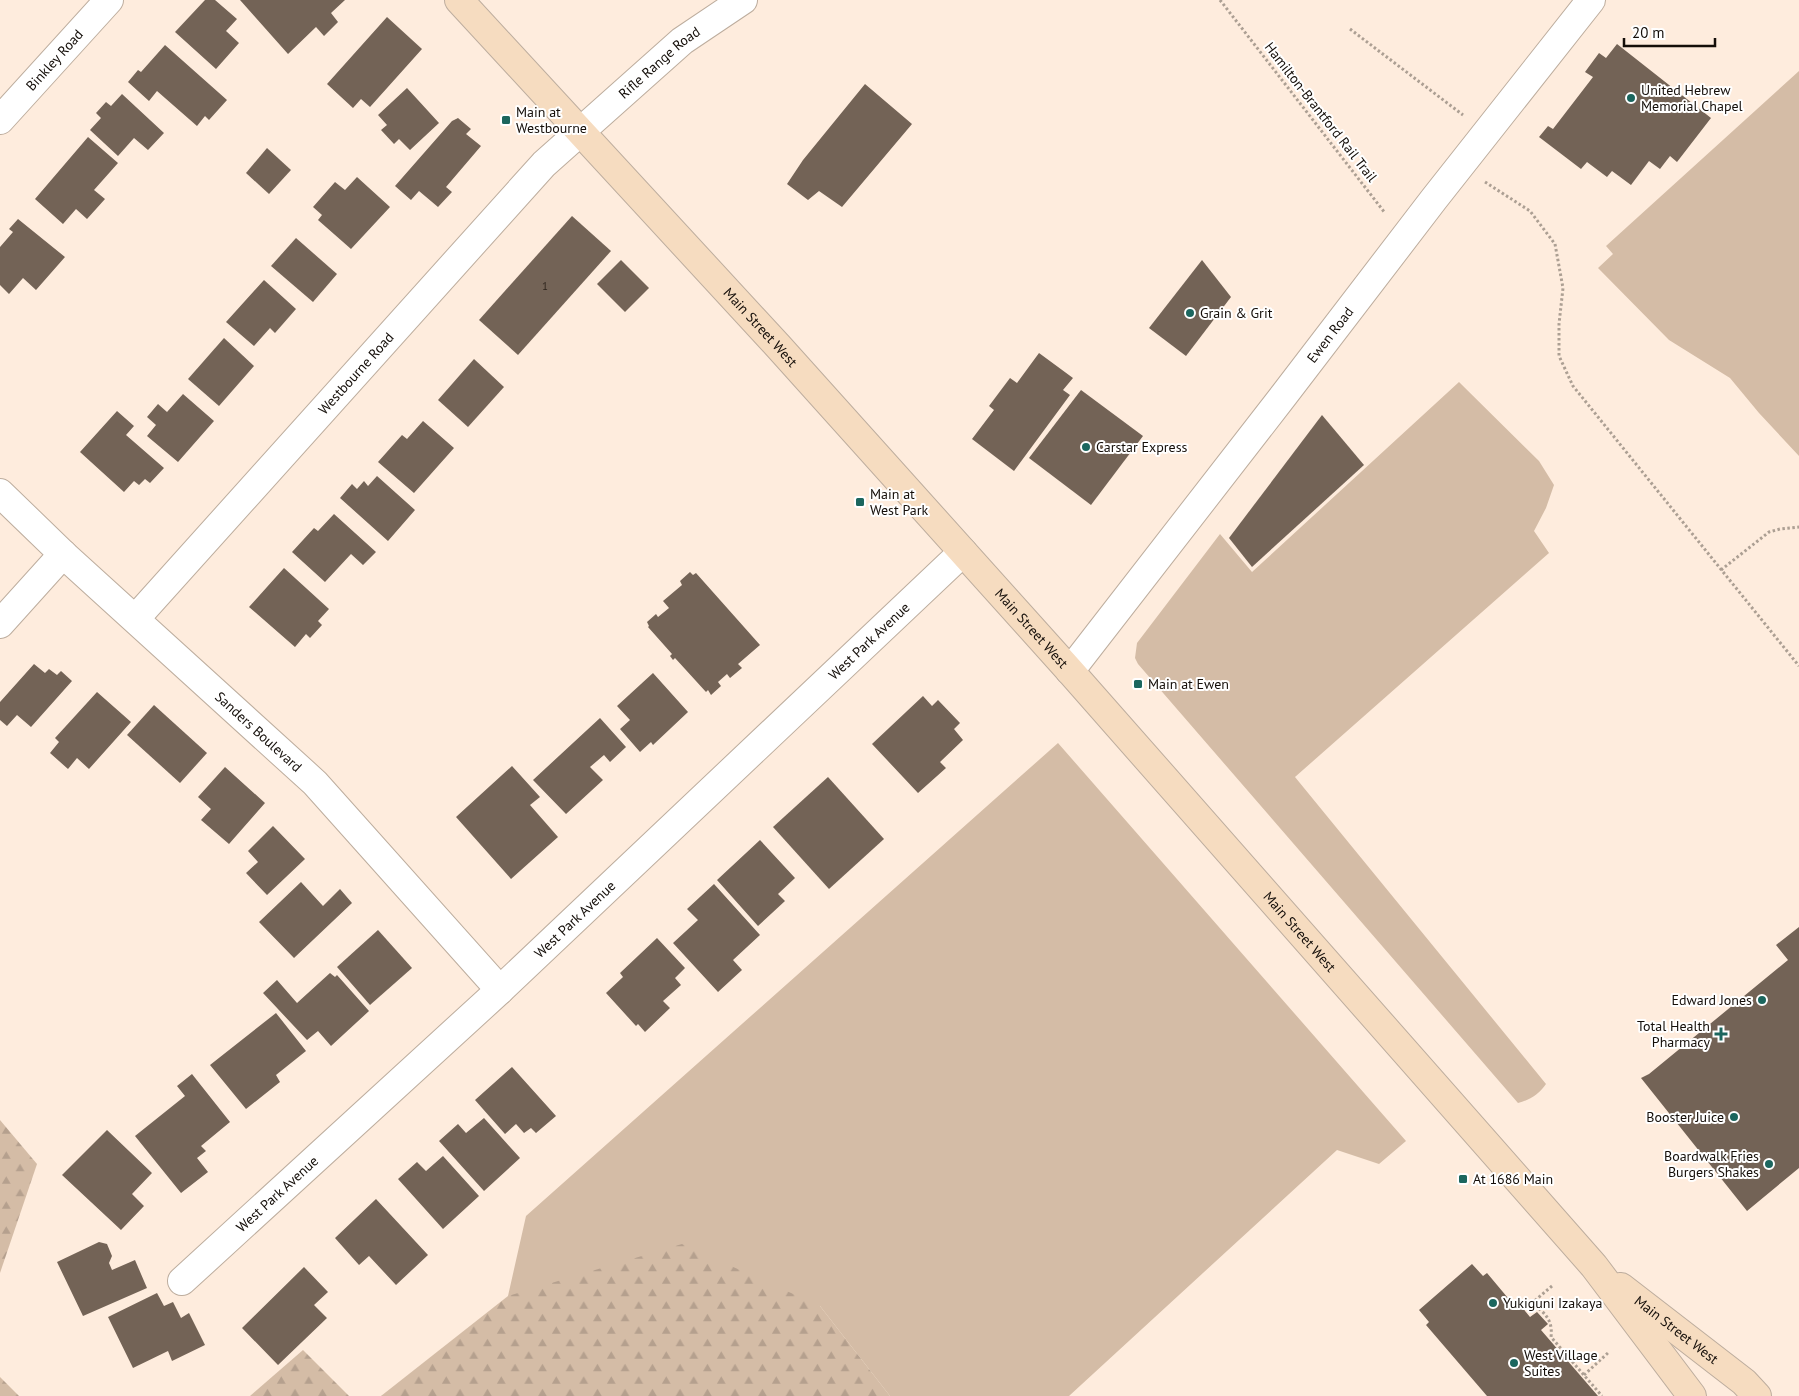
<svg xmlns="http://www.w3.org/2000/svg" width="1799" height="1396" viewBox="0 0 1799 1396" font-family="'PT Sans',sans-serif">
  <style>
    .green { fill: #d4bca6 }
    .forest { fill: url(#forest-firs) }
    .building { fill: #736356 }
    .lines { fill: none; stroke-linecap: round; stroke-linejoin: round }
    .street-casing { stroke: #bdad9e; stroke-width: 30 }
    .secondary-casing { stroke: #bdad9e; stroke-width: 30 }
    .path { stroke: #ac9f93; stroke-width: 3; stroke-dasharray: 2.5 2.5; stroke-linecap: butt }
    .street { stroke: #fff; stroke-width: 28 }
    .secondary { stroke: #f6dcc0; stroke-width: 28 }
    .poi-dot { fill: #1b665e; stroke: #fff; stroke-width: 2 }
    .labels { text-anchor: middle; stroke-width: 4; stroke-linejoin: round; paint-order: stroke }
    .number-label { font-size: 11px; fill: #2c231c }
    .street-label { font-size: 14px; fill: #140e09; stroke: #fff }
    .poi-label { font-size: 14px; fill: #140e09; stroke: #fff; text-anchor: start }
  </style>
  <defs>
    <pattern id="forest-firs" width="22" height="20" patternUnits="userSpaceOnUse" patternTransform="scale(1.25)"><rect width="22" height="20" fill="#d4bca6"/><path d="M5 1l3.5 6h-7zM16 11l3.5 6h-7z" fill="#b5a08e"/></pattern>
  </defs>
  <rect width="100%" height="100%" fill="#feecdd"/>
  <!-- green -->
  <g class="green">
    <path d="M 1799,71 L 1799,456 L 1759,413 L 1730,378 L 1669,340 L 1598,268 L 1613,254 L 1606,246 Z"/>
    <path d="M 1459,382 L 1539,461 L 1554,485 L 1546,508 L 1534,531 L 1549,553 L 1295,777 L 1546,1084 C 1539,1094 1530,1100 1518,1103 L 1138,664 L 1135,658 L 1137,643 L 1220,534 L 1252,572 Z"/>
    <path d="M 1058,743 L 1406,1141 L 1379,1164 L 1337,1150 L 1069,1396 L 890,1396 L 820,1306 L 508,1296 L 526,1216 Z"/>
  </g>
  <!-- forest -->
  <g class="forest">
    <path d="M 0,1120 L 37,1164 L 0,1273 Z"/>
    <path d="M 682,1244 L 820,1306 L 890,1396 L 381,1396 L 508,1296 Z"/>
    <path d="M 303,1350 L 349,1396 L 250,1396 Z"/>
    <path d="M 0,1377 L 19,1396 L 0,1396 Z"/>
  </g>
  <!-- building -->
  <g class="building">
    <path d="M 205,0 L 215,0 L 237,19 L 226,31 L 239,43 L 216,69 L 175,32 Z"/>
    <path d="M 240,0 L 345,0 L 331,13 L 338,22 L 324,36 L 316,27 L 288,54 Z"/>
    <path d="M 387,17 L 422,49 L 370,107 L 361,99 L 353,108 L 327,84 Z"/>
    <path d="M 1617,44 L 1711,118 L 1677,162 L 1670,156 L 1660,169 L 1649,161 L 1631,185 L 1612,171 L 1607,177 L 1587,162 L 1581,169 L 1539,137 L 1548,126 L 1553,129 L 1593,77 L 1585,72 L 1599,53 L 1606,58 Z"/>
    <path d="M 165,45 L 227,100 L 209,120 L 205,116 L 197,126 L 157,91 L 149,101 L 128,82 L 138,70 L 141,72 Z"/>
    <path d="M 865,84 L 912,124 L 842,207 L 819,191 L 808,200 L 787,184 L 803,160 Z"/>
    <path d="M 407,88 L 439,123 L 410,150 L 399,139 L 394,144 L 381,130 L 387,125 L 378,115 Z"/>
    <path d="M 122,94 L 164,133 L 148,150 L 134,138 L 118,156 L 90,130 L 101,118 L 96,113 L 106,102 L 111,106 Z"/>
    <path d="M 458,118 L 471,129 L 466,134 L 481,146 L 446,187 L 452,192 L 438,207 L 419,191 L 411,200 L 395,186 L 452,121 Z"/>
    <path d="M 88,137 L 118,163 L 94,190 L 105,199 L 87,219 L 76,209 L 63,224 L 35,199 Z"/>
    <path d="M 267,148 L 291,170 L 269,194 L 246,173 Z"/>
    <path d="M 357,177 L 390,207 L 351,249 L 318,220 L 322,215 L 313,207 L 335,182 L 345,190 Z"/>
    <path d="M 572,216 L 611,251 L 518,355 L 479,320 Z"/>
    <path d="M 18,219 L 65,257 L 36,290 L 23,278 L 9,294 L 0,285 L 0,247 L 13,232 L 9,229 Z"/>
    <path d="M 296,238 L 337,274 L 313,302 L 271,266 Z"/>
    <path d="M 621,260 L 649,288 L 625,312 L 597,284 Z"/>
    <path d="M 1202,260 L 1231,297 L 1186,356 L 1149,328 Z"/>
    <path d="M 264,280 L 296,309 L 275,333 L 270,328 L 254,346 L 226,322 Z"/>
    <path d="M 224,338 L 254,366 L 219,406 L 188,379 Z"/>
    <path d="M 1039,353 L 1073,378 L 1063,390 L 1070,395 L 1014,471 L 972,439 L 994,410 L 989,406 L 1010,378 L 1017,383 Z"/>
    <path d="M 474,359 L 504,387 L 468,427 L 438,400 Z"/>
    <path d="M 1081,390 L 1143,436 L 1091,505 L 1029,458 Z"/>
    <path d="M 183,394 L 214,421 L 178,462 L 147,436 L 156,425 L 147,417 L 158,404 L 167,412 Z"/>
    <path d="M 117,411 L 134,426 L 126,435 L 164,468 L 150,483 L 145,479 L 139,485 L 134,481 L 124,492 L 80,452 Z"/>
    <path d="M 1322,415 L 1364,465 L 1252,567 L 1229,538 Z"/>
    <path d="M 423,421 L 454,448 L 414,493 L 378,462 L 402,435 L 407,439 Z"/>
    <path d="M 377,476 L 415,510 L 388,541 L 340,498 L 352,484 L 357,489 L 364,481 L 368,486 Z"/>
    <path d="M 334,514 L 376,552 L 363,565 L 351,554 L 325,582 L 292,552 L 314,528 L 318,531 Z"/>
    <path d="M 284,568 L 329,609 L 318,621 L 322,625 L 310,638 L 306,634 L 295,647 L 249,607 Z"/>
    <path d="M 690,572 L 693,575 L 696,573 L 760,645 L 738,664 L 742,668 L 730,678 L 727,674 L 718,682 L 721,686 L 711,695 L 708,690 L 706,692 L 675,658 L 673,660 L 670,656 L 672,654 L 648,627 L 649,626 L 647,622 L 656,614 L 658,617 L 669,608 L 663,601 L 682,585 L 680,581 Z"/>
    <path d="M 34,664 L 45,673 L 49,669 L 57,675 L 61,671 L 72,681 L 31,727 L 17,715 L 7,726 L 0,720 L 0,702 Z"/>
    <path d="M 653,673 L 688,712 L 653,745 L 651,742 L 640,752 L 620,729 L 630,720 L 617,706 Z"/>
    <path d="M 97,692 L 131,722 L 89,769 L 77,758 L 68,769 L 50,753 L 59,742 L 55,738 Z"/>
    <path d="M 923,696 L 932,706 L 938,700 L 960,723 L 954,729 L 963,740 L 940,762 L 946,768 L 918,793 L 872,744 Z"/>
    <path d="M 154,705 L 207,753 L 180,783 L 127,735 Z"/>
    <path d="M 600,718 L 626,747 L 610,762 L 604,755 L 590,767 L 603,780 L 566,814 L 533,780 Z"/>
    <path d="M 512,766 L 540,797 L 530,805 L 558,837 L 511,879 L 456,817 Z"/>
    <path d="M 225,767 L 265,803 L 229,844 L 201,820 L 211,809 L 198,797 Z"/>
    <path d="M 828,777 L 884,839 L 829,889 L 773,827 Z"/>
    <path d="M 273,826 L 305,859 L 267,895 L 246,873 L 258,862 L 248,851 Z"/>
    <path d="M 760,840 L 795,878 L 778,894 L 785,901 L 758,926 L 717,880 Z"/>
    <path d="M 301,882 L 323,906 L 340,889 L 352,903 L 294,958 L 259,922 Z"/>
    <path d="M 714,884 L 760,935 L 733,960 L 742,970 L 718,992 L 673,943 L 698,920 L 687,909 Z"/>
    <path d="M 1799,927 L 1799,1168 L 1747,1211 L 1641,1078 L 1649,1074 L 1788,960 L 1776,945 Z"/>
    <path d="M 378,930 L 412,968 L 370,1005 L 337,967 Z"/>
    <path d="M 657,938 L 685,968 L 675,978 L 681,985 L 663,1001 L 670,1008 L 645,1032 L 638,1024 L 636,1026 L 606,993 L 623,977 L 620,973 Z"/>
    <path d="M 330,973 L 335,977 L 337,975 L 369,1011 L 331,1046 L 318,1031 L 307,1040 L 263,993 L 277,980 L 297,1003 Z"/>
    <path d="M 276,1013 L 306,1051 L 276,1075 L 280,1082 L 246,1109 L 210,1065 Z"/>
    <path d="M 512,1067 L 556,1116 L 536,1133 L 531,1128 L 524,1133 L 516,1124 L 505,1134 L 475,1100 Z"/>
    <path d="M 192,1074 L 230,1122 L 201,1146 L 206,1151 L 197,1158 L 208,1172 L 181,1193 L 135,1136 L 185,1096 L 177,1086 Z"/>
    <path d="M 484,1118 L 520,1158 L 484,1191 L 439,1141 L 458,1124 L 466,1133 Z"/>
    <path d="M 107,1130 L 152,1173 L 132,1194 L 144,1206 L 121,1230 L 62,1175 Z"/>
    <path d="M 443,1156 L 479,1196 L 443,1229 L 398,1179 L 417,1162 L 426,1171 Z"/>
    <path d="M 376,1199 L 428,1255 L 396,1285 L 369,1256 L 359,1265 L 335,1238 Z"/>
    <path d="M 99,1242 L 107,1244 L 112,1256 L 109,1263 L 112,1270 L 135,1260 L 147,1288 L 83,1316 L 57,1262 Z"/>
    <path d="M 1472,1264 L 1483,1276 L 1487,1273 L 1518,1310 L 1521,1306 L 1530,1317 L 1537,1312 L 1548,1324 L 1541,1330 L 1598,1396 L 1487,1396 L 1426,1325 L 1429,1322 L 1419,1310 Z"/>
    <path d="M 304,1267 L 328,1292 L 314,1305 L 327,1318 L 278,1365 L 242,1328 Z"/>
    <path d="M 157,1293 L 164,1306 L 173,1302 L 181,1318 L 189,1313 L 205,1345 L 172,1361 L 168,1351 L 133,1368 L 108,1317 Z"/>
  </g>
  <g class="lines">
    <!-- street casing -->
    <g class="street-casing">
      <g id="street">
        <path id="s1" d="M 0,120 L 109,0"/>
        <path id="s2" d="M 0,493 L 63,554 L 315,783 L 500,990"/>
        <path id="s3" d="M 136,618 L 544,164 L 682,41 L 743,0"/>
        <path d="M 0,624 L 63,554"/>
        <path id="s4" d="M 1070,671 L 1284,395 L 1434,199 L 1591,0"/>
        <path id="s5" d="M 182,1281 L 500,990 L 963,552"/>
      </g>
    </g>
    <!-- secondary casing -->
    <g class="secondary-casing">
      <g id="secondary">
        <path id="s6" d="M 459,0 L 778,346 L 1070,671 L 1594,1266 L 1692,1396"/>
        <path id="s7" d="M 1621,1287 L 1744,1382 L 1757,1396"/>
      </g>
    </g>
    <!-- path -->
    <g class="path">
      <path d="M 1220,0 L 1385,213"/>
      <path d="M 1350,29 L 1463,115"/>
      <path d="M 1485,182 L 1530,211 L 1555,244 L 1563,288 L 1559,324 L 1559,356 L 1573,386 L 1799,666"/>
      <path d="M 1721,570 L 1769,532 L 1780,529 L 1799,527"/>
      <path d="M 1552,1286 L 1532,1303 C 1545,1313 1553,1320 1551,1337 L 1602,1396"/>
      <path d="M 1584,1375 L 1609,1352"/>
    </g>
    <!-- street -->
    <use href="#street" class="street"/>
    <!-- secondary -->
    <use href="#secondary" class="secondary"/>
  </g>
  <!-- markers -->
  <g class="poi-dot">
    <circle cx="1631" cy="98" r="5"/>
    <rect x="501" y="115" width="10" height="10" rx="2.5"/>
    <circle cx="1190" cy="313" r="5"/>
    <circle cx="1086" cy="447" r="5"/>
    <rect x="855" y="497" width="10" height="10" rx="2.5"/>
    <rect x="1133" y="679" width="10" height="10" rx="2.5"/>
    <circle cx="1762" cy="1000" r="5"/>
    <path d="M1718.5 1026.5h5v5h5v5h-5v5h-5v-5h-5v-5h5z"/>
    <circle cx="1734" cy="1117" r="5"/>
    <circle cx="1769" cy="1164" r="5"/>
    <rect x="1458" y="1174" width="10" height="10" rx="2.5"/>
    <circle cx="1493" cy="1303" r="5"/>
    <circle cx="1514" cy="1363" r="5"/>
  </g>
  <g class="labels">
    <!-- number labels -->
    <g class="number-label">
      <text x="545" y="290">1</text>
    </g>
    <!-- street labels -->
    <g class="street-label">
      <text dy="5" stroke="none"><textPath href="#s1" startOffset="81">Binkley Road</textPath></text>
      <text dy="5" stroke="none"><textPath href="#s3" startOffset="764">Rifle Range Road</textPath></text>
      <text transform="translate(1321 112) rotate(52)" y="5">Hamilton-Brantford Rail Trail</text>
      <text dy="5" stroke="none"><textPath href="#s6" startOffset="445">Main Street West</textPath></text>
      <text dy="5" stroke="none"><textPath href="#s4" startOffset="425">Ewen Road</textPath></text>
      <text dy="5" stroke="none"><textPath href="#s3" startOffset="329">Westbourne Road</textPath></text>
      <text dy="5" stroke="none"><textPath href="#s6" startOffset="850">Main Street West</textPath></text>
      <text dy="5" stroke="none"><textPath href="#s5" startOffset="939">West Park Avenue</textPath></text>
      <text dy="5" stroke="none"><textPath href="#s2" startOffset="352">Sanders Boulevard</textPath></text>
      <text dy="5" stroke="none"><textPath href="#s5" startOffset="534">West Park Avenue</textPath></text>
      <text dy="5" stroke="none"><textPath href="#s6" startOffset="1255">Main Street West</textPath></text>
      <text dy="5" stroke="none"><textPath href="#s5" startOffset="129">West Park Avenue</textPath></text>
      <text dy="5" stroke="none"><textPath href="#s7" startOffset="70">Main Street West</textPath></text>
    </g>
    <!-- poi labels -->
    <g class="poi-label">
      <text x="1641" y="95">United Hebrew<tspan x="1641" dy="16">Memorial Chapel</tspan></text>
      <text x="516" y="117">Main at<tspan x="516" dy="16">Westbourne</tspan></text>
      <text x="1200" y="318">Grain &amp; Grit</text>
      <text x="1096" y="452">Carstar Express</text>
      <text x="870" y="499">Main at<tspan x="870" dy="16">West Park</tspan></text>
      <text x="1148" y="689">Main at Ewen</text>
      <text x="1752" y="1005" text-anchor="end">Edward Jones</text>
      <text x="1710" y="1031" text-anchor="end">Total Health<tspan x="1710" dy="16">Pharmacy</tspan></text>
      <text x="1724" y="1122" text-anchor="end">Booster Juice</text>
      <text x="1759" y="1161" text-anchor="end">Boardwalk Fries<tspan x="1759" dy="16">Burgers Shakes</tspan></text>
      <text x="1473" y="1184">At 1686 Main</text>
      <text x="1503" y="1308">Yukiguni Izakaya</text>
      <text x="1524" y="1360">West Village<tspan x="1524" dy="16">Suites</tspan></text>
    </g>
  </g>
  <!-- scale -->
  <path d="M1624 38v8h91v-8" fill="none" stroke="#140e09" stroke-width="2.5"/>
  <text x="1632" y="38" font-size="15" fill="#140e09" stroke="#ffffff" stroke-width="4" paint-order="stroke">20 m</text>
</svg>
